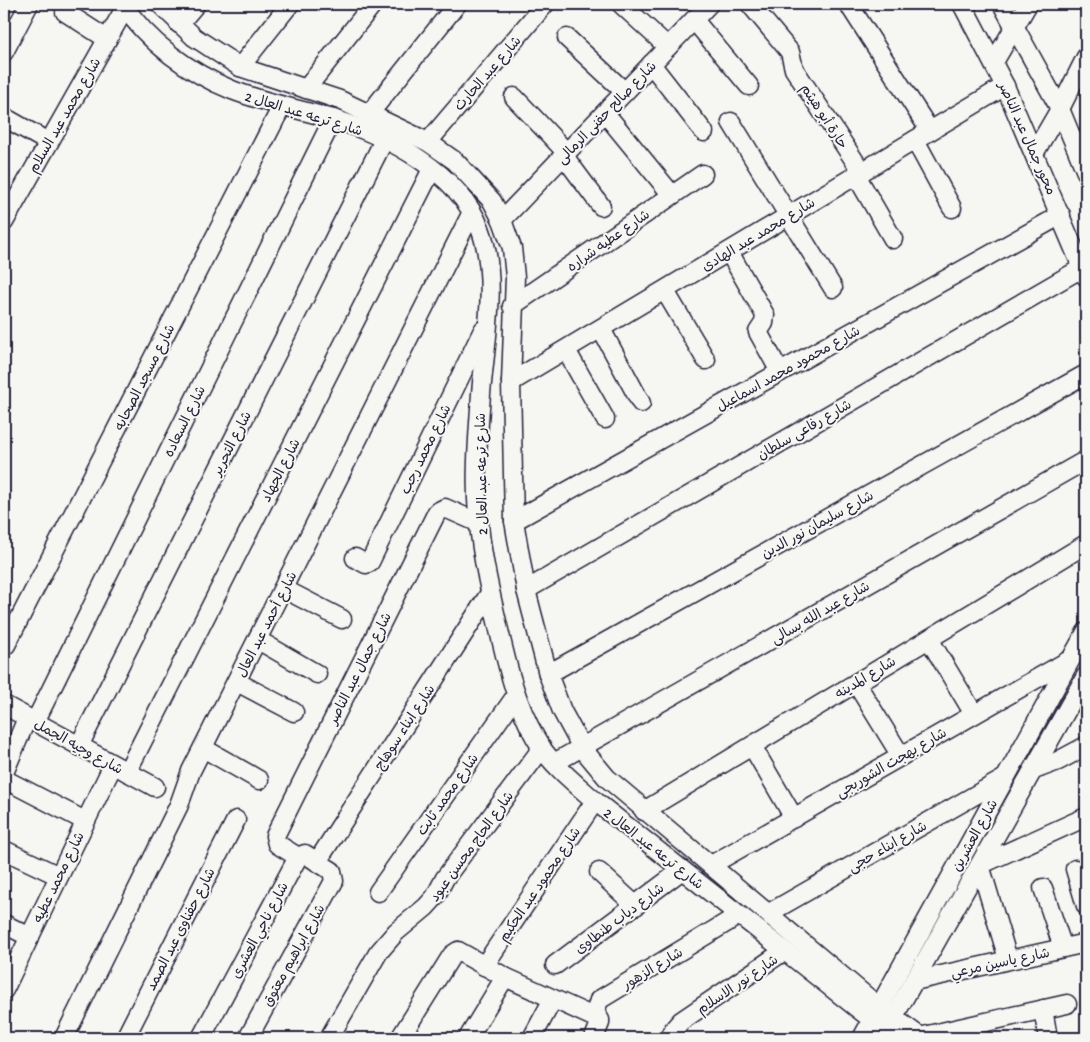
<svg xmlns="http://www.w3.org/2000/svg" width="1090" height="1042" viewBox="0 0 1090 1042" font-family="'Gochi Hand','Playpen Sans Arabic',sans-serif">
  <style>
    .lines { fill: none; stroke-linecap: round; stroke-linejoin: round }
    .minor-casing { stroke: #22223b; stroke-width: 21 }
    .minor { stroke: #f6f6f2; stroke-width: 18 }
    .labels { text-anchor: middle; stroke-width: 4; stroke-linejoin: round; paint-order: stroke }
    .street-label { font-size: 14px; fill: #22223b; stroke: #f6f6f2 }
  </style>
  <rect width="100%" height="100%" fill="#f6f6f2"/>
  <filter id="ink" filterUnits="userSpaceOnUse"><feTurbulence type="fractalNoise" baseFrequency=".02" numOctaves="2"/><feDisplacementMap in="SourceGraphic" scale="10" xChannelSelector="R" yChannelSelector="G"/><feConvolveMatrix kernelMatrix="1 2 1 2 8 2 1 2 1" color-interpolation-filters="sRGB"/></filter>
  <g filter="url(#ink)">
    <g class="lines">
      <!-- minor casing -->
      <g class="minor-casing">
        <g id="minor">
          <path d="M 123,4 C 147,42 190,73 232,90 C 265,103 299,109 333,119 C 388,136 457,171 480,228 C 499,277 485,343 481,394 C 478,437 474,483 479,525 C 483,565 493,604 502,643 C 511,681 521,717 543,750 C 557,769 577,785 595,801 L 895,1038"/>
          <path d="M 160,4 L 194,37 L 240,67 L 340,100 L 428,142 L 455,161 L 492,201 L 502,220 L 512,248 L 515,277 L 511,382 L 514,521 L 526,590 L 548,674 L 562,711 L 582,748 L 607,778 L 879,1007 L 922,1038"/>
          <path d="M 621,4 L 668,47"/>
          <path d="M 750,4 L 790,52 L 794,69 L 862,172"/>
          <path d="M 850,4 L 851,8 L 930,131"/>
          <path d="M 962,4 L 1005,86 L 1086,277"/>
          <path d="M 1002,4 L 1060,109 L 1086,172"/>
          <path d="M 65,12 L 107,39"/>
          <path d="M 694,20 L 749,86"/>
          <path d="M 179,24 L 196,4"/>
          <path d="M 567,38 L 625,92"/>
          <path d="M 4,52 L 29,4"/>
          <path d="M 994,62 L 1028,4"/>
          <path d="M 651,64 L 704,132"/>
          <path d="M 240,67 L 290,4"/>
          <path d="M 306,89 L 373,4"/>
          <path d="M 514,97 L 567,153"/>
          <path d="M 370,113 L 457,4"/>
          <path d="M 605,113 L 672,195"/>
          <path d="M 4,117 L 48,142"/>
          <path d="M 731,122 L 833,288"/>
          <path d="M 915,140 L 952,208"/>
          <path d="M 428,142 L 545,4"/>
          <path d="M 1035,152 L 1060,109 L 1086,57"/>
          <path d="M 564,156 L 601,206"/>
          <path d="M 856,175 L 893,239"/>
          <path d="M 502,220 L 709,4"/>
          <path d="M 4,222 L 125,8"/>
          <path d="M 729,252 L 765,315 L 764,323 L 758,332 L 780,372"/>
          <path d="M 665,291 L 706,360"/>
          <path d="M 512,306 L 703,174"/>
          <path d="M 601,329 L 641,403"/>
          <path d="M 566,350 L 605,419"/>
          <path d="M 511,382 L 1005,86"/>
          <path d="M 514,521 L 1061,215"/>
          <path d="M 355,558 L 366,564 L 370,562 L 483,330"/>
          <path d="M 284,589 L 342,619"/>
          <path d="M 526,590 L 1082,268"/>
          <path d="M 929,639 L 974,714"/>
          <path d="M 258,640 L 317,674"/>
          <path d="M 4,646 L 6,645 L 282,106"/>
          <path d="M 548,674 L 1086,374"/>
          <path d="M 237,682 L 294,712"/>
          <path d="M 856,683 L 901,756"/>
          <path d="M 4,705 L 155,787"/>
          <path d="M 35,722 L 333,119"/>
          <path d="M 79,746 L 384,140"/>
          <path d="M 752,746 L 794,818"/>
          <path d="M 203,748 L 259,780"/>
          <path d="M 554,763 L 1086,460"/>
          <path d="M 1034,770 L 1058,761 L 1086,746"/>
          <path d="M 127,772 L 432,169"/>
          <path d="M 4,773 L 27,718"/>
          <path d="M 4,779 L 85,821"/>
          <path d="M 644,811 L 1086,544"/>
          <path d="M 4,850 L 59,876"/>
          <path d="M 298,857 L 277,844 L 275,836 L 437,512 L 445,508 L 479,523"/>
          <path d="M 317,862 L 490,593"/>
          <path d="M 711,865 L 1071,659"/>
          <path d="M 1075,869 L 1086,906"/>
          <path d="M 599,872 L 636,906"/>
          <path d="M 1043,888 L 1063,948"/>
          <path d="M 378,892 L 515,697"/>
          <path d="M 769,913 L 1005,778"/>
          <path d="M 4,924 L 30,937"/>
          <path d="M 1008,959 L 980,865 L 1086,817"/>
          <path d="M 555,965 L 682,870"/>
          <path d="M 484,966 L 595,801"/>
          <path d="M 914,981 L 1086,943"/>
          <path d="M 4,990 L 113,765"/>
          <path d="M 1043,1009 L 1048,1038"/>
          <path d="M 888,1027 L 1086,676"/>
          <path d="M 919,1037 L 1067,1004"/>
          <path d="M 64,1038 L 179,805 L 191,771 L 472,212"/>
          <path d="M 125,1038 L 236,820"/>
          <path d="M 201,1038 L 298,857 L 305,854 L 332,871 L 334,881 L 248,1038"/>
          <path d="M 329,1038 L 378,953 L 396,932 L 426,907 L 435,897 L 445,878 L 542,748"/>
          <path d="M 400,1038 L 452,955 L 458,951 L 505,977 L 600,1020"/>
          <path d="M 468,1038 L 505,977"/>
          <path d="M 532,1038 L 553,999"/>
          <path d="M 594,1038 L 600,1023 L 596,1010 L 599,1000 L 739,915"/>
          <path d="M 670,1038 L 674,1029 L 681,1021 L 784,951"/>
          <path d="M 862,1038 L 1086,632"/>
        </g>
      </g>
      <!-- minor -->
      <use href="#minor" class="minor"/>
    </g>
  </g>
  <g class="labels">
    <!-- street labels -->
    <g class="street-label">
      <text transform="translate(487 73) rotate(-49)" y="5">شارع عبد الحارث</text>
      <text transform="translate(606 112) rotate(-46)" y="5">شارع صالح حفنى الرمالى</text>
      <text transform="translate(304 113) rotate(17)" y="5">شارع ترعه عبد العال 2</text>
      <text transform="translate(64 115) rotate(-60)" y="5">شارع محمد عبد السلام</text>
      <text transform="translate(825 116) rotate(57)" y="5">حارة أبو هيثم</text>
      <text transform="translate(1028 138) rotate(66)" y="5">محور جمال عبد الناصر</text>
      <text transform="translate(758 234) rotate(-31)" y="5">شارع محمد عبد الهادى</text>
      <text transform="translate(608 240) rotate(-35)" y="5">شارع عطيه شراره</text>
      <text transform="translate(788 368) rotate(-29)" y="5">شارع محمود محمد اسماعيل</text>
      <text transform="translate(144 377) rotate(-63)" y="5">شارع مسجد الصحابه</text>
      <text transform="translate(184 421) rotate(-64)" y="5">شارع السعاده</text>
      <text transform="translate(804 429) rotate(-30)" y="5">شارع رفاعى سلطان</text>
      <text transform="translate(231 443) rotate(-63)" y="5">شارع التحرير</text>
      <text transform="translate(425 449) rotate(-64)" y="5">شارع محمد رجب</text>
      <text transform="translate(280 470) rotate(-63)" y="5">شارع الجهاد</text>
      <text transform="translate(481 474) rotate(-91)" y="5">شارع ترعه عبد العال 2</text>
      <text transform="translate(817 524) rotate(-29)" y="5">شارع سليمان نور الدين</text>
      <text transform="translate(820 612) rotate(-30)" y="5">شارع عبد الله بسالى</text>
      <text transform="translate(266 624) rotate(-63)" y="5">شارع أحمد عبد العال</text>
      <text transform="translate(359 668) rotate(-63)" y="5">شارع جمال عبد الناصر</text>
      <text transform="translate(865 677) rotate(-31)" y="5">شارع المدينه</text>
      <text transform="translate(404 727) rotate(-57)" y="5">شارع ابناء سوهاج</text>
      <text transform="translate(79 746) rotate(29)" y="5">شارع وجيه الجمل</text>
      <text transform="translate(891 762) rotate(-30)" y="5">شارع بهجت الشوربجى</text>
      <text transform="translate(447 794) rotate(-55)" y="5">شارع محمد ثابت</text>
      <text transform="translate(974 835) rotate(-61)" y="5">شارع العشرين</text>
      <text transform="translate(471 846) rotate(-54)" y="5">شارع الحاج محسن عبود</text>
      <text transform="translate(887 846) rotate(-30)" y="5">شارع ابناء حجى</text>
      <text transform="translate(654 848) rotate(38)" y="5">شارع ترعه عبد العال 2</text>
      <text transform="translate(58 877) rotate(-64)" y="5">شارع محمد عطيه</text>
      <text transform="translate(539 884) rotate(-56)" y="5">شارع محمود عبد الحكيم</text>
      <text transform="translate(619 918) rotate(-37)" y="5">شارع دياب طنطاوى</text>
      <text transform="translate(180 929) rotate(-63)" y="5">شارع حفناوى عبد الصمد</text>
      <text transform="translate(259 930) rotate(-62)" y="5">شارع ناجي العشرى</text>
      <text transform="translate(293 955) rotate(-61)" y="5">شارع ابراهيم معتوق</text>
      <text transform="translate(1000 962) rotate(-12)" y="5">شارع ياسين مرعي</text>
      <text transform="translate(652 968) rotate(-31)" y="5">شارع الزهور</text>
      <text transform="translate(737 984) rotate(-34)" y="5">شارع نور الاسلام</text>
    </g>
  </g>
  <!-- margin -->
  <rect width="1090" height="1042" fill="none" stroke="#f6f6f2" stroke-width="20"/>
  <rect x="10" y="10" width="1070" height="1022" fill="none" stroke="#22223b" stroke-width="2" filter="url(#ink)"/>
</svg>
